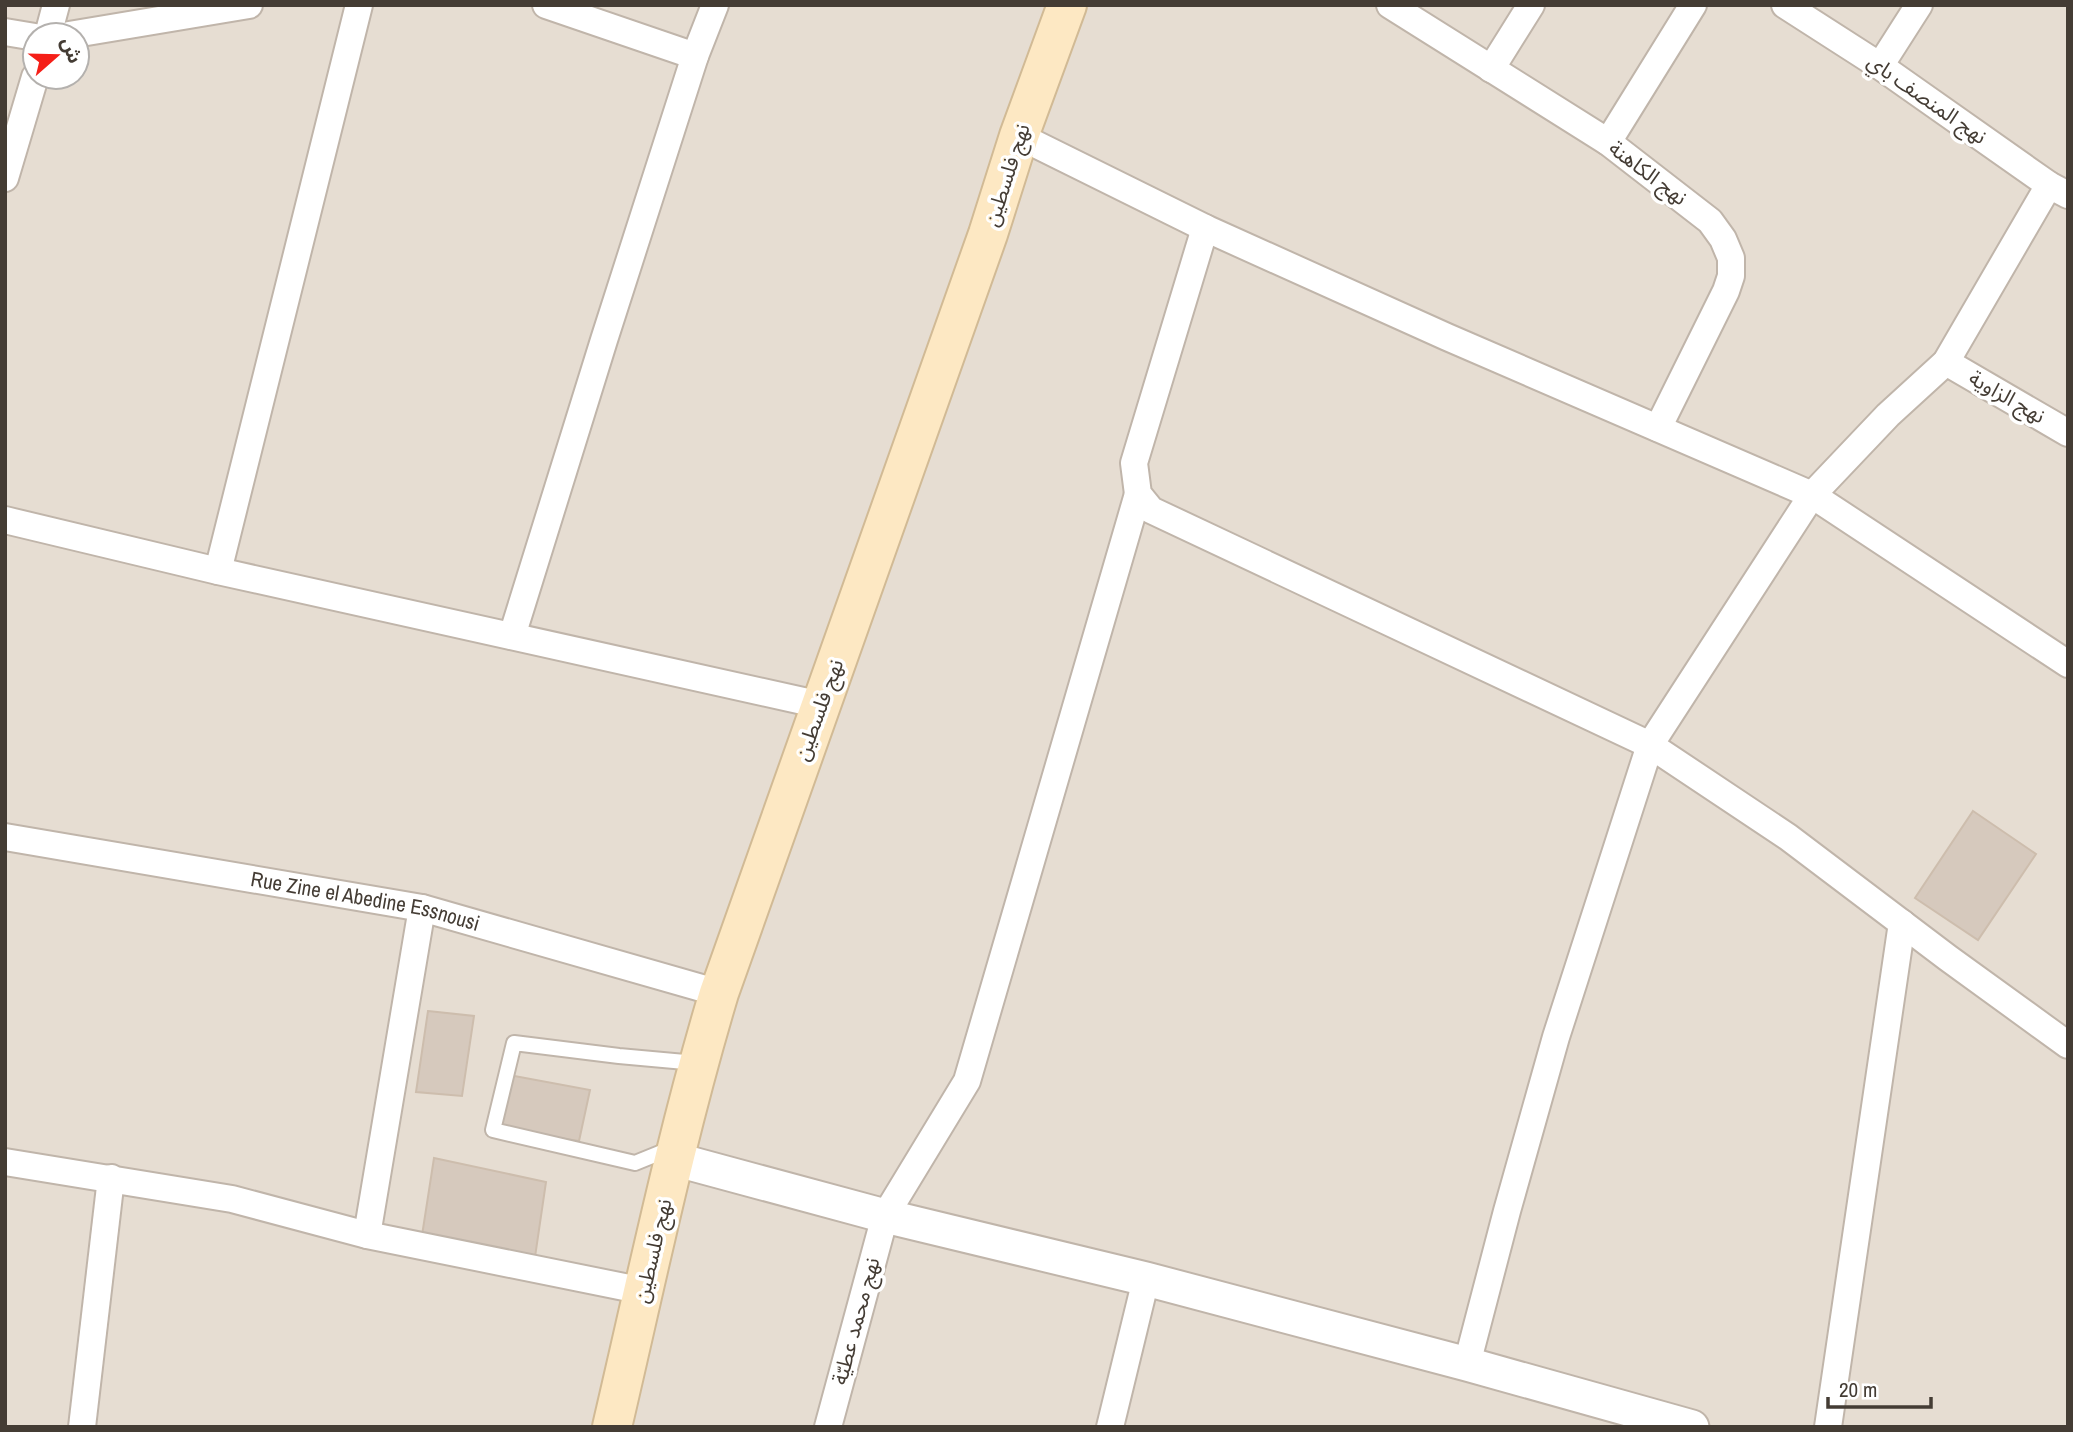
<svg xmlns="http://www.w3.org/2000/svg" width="2073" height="1432" viewBox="0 0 2073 1432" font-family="'Archivo Narrow','Noto Sans Arabic',sans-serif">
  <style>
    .residential { fill: #e6ddd2; fill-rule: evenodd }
    .building { fill: #d6c9bd; stroke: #cdbdad; stroke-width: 2 }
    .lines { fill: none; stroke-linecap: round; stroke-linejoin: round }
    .service-casing { stroke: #c0b5aa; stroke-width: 18 }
    .minor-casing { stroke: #c0b5aa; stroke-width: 30 }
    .tertiary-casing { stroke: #c0b5aa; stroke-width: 37 }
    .secondary-casing { stroke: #d1ba95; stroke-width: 42 }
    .service { stroke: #fff; stroke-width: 14 }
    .minor { stroke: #fff; stroke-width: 26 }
    .tertiary { stroke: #fff; stroke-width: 33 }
    .secondary { stroke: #fde8c3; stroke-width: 38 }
    .labels { text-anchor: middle; stroke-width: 7; stroke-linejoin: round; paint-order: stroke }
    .street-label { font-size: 21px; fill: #443c34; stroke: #fff }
  </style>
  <rect width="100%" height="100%" fill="#f2ece4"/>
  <!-- residential -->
  <path class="residential" d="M 5,5 L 2068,5 L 2068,1427 L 5,1427 ZM 35,35 L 77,35 L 77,77 L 35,77 Z"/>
  <!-- building -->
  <g class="building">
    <path d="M 1973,811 L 2036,854 L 1978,940 L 1915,898 Z"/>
    <path d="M 428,1011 L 474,1016 L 462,1096 L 416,1092 Z"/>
    <path d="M 509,1075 L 590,1090 L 579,1141 L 500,1129 Z"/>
    <path d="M 434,1158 L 546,1182 L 535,1257 L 421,1242 Z"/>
  </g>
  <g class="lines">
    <!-- service casing -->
    <g class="service-casing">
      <path id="service" d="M 672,1148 L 635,1163 L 493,1130 L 514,1043 L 619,1056 L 696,1063"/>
    </g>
    <!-- minor casing -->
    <g class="minor-casing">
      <g id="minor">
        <path d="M 546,5 L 695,56"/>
        <path d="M 1390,5 L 1608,142 L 1710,221 L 1723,239 L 1731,258 L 1731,276 L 1726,291 L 1658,428"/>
        <path d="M 1785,5 L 1880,66 L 2049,185 L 2068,195"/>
        <path d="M 5,32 L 35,37"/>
        <path d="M 48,35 L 56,5"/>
        <path d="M 69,35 L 249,5"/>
        <path d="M 1880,66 L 1919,5"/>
        <path d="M 1491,69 L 1531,5"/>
        <path d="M 1019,136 L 1205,228 L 1447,337 L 1812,495 L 2068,664"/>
        <path d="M 1608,142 L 1693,5"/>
        <path d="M 5,178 L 35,77"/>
        <path d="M 1205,228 L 1134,463 L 1138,494 L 1151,510 L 1650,745 L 1788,837 L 1948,958 L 2068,1045"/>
        <path d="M 1946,362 L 2068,433"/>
        <path d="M 5,520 L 218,571 L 821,705"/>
        <path d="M 218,571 L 359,5"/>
        <path d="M 512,636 L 604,340 L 695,56 L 715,5"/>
        <path id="s1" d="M 5,837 L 422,908 L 719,993"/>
        <path d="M 5,1162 L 232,1199 L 367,1235 L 644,1291"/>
        <path d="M 367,1235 L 422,908"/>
        <path d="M 1467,1364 L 1507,1211 L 1556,1037 L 1650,745 L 1812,495 L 1888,415 L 1946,362 L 2049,185"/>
        <path d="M 82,1427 L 111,1178"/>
        <path d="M 828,1427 L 885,1216 L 967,1081 L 1138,494"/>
        <path d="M 1110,1427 L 1146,1279"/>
        <path d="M 1828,1427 L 1902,923"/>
      </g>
    </g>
    <!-- tertiary casing -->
    <g class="tertiary-casing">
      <path id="tertiary" d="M 674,1159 L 885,1216 L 1146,1279 L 1467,1364 L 1692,1427"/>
    </g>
    <!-- secondary casing -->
    <g class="secondary-casing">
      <path id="secondary" d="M 612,1427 C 646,1282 676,1136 719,993 L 988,234 L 1019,136 L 1067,5"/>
    </g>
    <!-- service -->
    <use href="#service" class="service"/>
    <!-- minor -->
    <use href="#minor" class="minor"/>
    <!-- tertiary -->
    <use href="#tertiary" class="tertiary"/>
    <!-- secondary -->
    <use href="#secondary" class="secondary"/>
  </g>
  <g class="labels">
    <!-- street labels -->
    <g class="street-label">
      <text transform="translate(1927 99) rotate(35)" y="7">نهج المنصف باي</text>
      <text transform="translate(1648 173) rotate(37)" y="7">نهج الكاهنة</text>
      <text transform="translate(1007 175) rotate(-72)" y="7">نهج فلسطين</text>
      <text transform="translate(2007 397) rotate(30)" y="7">نهج الزاوية</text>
      <text transform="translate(819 710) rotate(-70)" y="7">نهج فلسطين</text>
      <text dy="7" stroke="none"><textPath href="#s1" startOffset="366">Rue Zine el Abedine Essnousi</textPath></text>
      <text transform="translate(653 1251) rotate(-77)" y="7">نهج فلسطين</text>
      <text transform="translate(856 1321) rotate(-75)" y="7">نهج محمد عطيّة</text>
    </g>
  </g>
  <!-- border -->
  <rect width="2073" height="1432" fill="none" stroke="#443c34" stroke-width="14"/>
  <!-- north arrow -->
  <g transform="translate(56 56) rotate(70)"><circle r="33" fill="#ffffff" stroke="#b4b1ae" stroke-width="2"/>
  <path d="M0-5L12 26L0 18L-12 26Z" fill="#f51f18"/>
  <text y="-10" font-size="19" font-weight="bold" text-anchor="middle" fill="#443c34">ش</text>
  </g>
  <!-- scale -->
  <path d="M1828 1397v10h103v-10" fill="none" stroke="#443c34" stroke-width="3.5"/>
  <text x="1839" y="1397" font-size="21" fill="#443c34" stroke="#ffffff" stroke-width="5" paint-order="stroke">20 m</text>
</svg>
